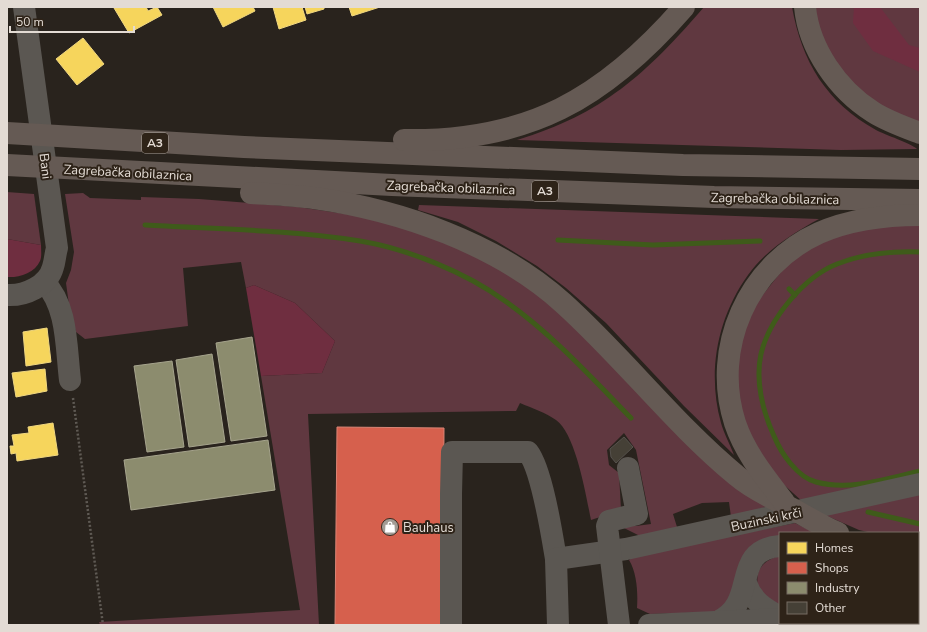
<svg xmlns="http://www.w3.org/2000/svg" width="927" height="632" viewBox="0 0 927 632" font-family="'Nunito Sans',sans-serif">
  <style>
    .green { fill: #603840 }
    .forest { fill: #6f2e40 }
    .homes { fill: #f6d55c; stroke: #f0d780 }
    .shops { fill: #d6604d; stroke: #da8576 }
    .industry { fill: #8c8c6e; stroke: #a6a48d }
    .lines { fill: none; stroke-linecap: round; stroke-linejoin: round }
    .stream { stroke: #3f5b1a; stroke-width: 5 }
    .building { fill: #454036; stroke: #56524d }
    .path { stroke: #5f5a54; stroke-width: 2.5; stroke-dasharray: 2 2; stroke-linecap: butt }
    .minor { stroke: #5b5752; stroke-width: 22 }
    .highway { stroke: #655a54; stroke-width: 22 }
    .labels { text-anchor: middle; stroke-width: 4; stroke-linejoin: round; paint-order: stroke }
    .shield { fill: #2e2318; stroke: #ada49c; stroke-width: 1 }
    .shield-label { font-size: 12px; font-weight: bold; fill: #e3dbd4 }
    .street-label { font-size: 13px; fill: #e3dbd4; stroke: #2e2318 }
    .poi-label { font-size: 13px; fill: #e3dbd4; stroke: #2e2318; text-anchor: start }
  </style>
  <rect width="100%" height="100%" fill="#29231d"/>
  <!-- green -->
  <g class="green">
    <path d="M 704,7 L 792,7 C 802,62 826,102 876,130 C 885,135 911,143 917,149 L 841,150 L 517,140 C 603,114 646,74 704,7 Z"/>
    <path d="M 813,7 L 920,7 L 920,125 L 867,99 L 826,55 Z"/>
    <path d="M 7,192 L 34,194 L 41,245 L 7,239 Z"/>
    <path d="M 83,193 L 90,198 L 141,200 L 141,197 L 199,199 L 298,207 L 380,219 L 455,245 L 515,277 L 565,315 L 766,507 L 731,517 L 729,502 L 702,503 L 673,514 L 677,527 L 642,537 L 616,524 L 623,522 L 636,526 L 651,524 L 636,450 L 624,433 L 607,450 L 609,465 L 619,473 L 621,510 L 591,520 C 586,496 576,434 556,420 C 546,413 532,408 520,403 L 516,411 L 308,414 L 319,625 L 100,625 L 99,622 L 300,610 L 261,376 L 322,373 L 335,341 L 295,303 L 254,285 L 246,288 L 241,262 L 183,268 L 188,326 L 85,339 L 76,332 L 70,312 L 66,283 L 71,270 L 74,252 L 65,194 Z"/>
    <path d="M 419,205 L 819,219 C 793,233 765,251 748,275 C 717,318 707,373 721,423 C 724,434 730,444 734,455 L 684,406 L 606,323 L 566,288 L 537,266 L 496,241 L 458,222 L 418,210 Z"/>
    <path d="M 920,224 L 920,477 L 803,502 L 762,465 L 744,430 L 733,378 L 749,312 L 793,257 L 828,238 L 858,229 Z"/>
    <path d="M 920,493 L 920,543 L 918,543 L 918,533 L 872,533 L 859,530 L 825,515 Z"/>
    <path d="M 795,523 L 815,533 L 780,533 L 780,537 L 727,604 L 715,612 L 650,614 L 637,608 C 638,593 637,573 629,560 L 636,555 Z"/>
    <path d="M 780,555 L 780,608 L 758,589 C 755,570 761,562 780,555 Z"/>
  </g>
  <!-- forest -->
  <g class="forest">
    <path d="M 854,7 L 880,7 L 909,45 L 920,48 L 920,72 L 873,51 L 853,23 Z"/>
    <path d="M 7,239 L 41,245 C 41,250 42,257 40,261 C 35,273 18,278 7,277 Z"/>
    <path d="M 254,285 L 295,303 L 335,341 L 322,373 L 261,376 L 246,288 Z"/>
  </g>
  <!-- homes -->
  <g class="homes">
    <path d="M 146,7 L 148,11 L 157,7 L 162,15 L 129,33 L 114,8 Z"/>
    <path d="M 213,7 L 253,7 L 255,11 L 223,27 Z"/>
    <path d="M 273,7 L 302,7 L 306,20 L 279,29 Z"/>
    <path d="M 305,7 L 324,7 L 324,9 L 307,14 Z"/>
    <path d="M 349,7 L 380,7 L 352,16 Z"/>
    <path d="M 83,38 L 104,64 L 77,85 L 56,59 Z"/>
    <path d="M 47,328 L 51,362 L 26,366 L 23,332 Z"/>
    <path d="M 45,369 L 47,391 L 16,397 L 12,373 Z"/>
    <path d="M 53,423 L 58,455 L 17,461 L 16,453 L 11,454 L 10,446 L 14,446 L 12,435 L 29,433 L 28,427 Z"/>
  </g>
  <!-- shops -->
  <path class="shops" d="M 337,427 L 444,428 L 443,625 L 335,625 Z"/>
  <!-- industry -->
  <g class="industry">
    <path d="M 252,337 L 267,436 L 231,441 L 216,343 Z"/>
    <path d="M 212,354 L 225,442 L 189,447 L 176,360 Z"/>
    <path d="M 172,361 L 184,447 L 147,452 L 134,366 Z"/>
    <path d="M 268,440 L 275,490 L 131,510 L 124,460 Z"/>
  </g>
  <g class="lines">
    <!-- stream -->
    <g class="stream">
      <path d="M 145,225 C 216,229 291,230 360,241 C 408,249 465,272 505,301 C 552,334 591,377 631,418"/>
      <path d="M 558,240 L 653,245 L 760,241"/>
      <path d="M 920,252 C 893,251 862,254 837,264 C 804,277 769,319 761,354 C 755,381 763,412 774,436 C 781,453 797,477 816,482 C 850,491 886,479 920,471"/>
      <path d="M 789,289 L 795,295"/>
      <path d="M 868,512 L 920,524"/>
    </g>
  </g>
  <!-- building -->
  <path class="building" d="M 624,437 L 633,447 L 616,463 L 611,457 L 610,449 Z"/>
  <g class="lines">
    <!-- path -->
    <path class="path" d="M 73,398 L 103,625"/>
    <!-- minor -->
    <g class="minor">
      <path d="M 44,282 C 68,306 66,348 70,380"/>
      <path d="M 7,295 C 25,296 48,286 53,267 C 55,261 55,255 57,248 L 24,7"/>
      <path d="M 918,577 L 920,577"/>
      <path d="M 746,583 C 752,601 764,608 780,617"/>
      <path d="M 918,616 L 920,616"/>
      <path d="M 717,622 C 760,603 729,550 780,546"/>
      <path d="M 451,625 L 451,494 L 452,452 L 528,452 C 542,470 552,535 556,559"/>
      <path d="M 558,625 L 556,559 L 626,549 L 920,484"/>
      <path d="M 619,625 L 607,526 L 609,521 L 637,514 L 628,468"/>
      <path d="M 649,625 L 780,619"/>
    </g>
    <!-- highway -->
    <g class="highway">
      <path d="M 805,7 C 809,49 838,90 873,112 C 887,121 904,127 920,133"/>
      <path d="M 7,133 L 244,147 L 683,165 L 920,169"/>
      <path d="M 404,140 C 528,142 604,99 684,7"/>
      <path d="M 7,165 L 392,185 L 714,197 L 920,200"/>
      <path d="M 251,193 C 272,194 293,195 314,198 C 400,210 498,244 563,303 C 624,358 674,424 737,476 C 752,489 769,496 785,505 C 803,514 819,525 838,533"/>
      <path d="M 784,502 C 765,477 745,453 735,423 C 711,348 748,265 819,233 C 851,219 886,215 920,215"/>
      <path d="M 918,554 L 920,555"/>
    </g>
  </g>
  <!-- icons -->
  <defs>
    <g id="shop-disc" transform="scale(0.9)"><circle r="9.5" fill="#a29b94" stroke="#2e2318"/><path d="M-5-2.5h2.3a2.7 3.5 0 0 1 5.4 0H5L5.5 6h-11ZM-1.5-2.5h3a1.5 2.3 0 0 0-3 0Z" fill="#fff"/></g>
  </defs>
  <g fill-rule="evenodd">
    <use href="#shop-disc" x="390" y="527"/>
  </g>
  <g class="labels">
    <!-- shield labels -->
    <g class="shield">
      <rect x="142" y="133" width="26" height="20" rx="3"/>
      <rect x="532" y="181" width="26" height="20" rx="3"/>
    </g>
    <g class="shield-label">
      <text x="155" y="147">A3</text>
      <text x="545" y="195">A3</text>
    </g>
    <!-- street labels -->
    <g class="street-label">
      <text transform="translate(46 166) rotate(83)" y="5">Bani</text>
      <text transform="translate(128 172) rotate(3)" y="5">Zagrebačka obilaznica</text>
      <text transform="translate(451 187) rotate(2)" y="5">Zagrebačka obilaznica</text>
      <text transform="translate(775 198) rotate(1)" y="5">Zagrebačka obilaznica</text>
      <text transform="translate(766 519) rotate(-12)" y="5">Buzinski krči</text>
    </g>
    <!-- poi labels -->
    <g class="poi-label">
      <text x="403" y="532">Bauhaus</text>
    </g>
  </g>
  <!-- border -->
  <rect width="927" height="632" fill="none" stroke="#e3dbd4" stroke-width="16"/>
  <!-- legend -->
  <rect x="779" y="532" width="140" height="92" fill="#2e2318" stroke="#766d63"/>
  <rect x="787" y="542" width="20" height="12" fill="#f6d55c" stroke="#766d63"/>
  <text x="815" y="552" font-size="12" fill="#e3dbd4">Homes</text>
  <rect x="787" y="562" width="20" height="12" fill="#d6604d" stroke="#766d63"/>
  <text x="815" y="572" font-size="12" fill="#e3dbd4">Shops</text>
  <rect x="787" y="582" width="20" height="12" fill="#8c8c6e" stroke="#766d63"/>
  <text x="815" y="592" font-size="12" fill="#e3dbd4">Industry</text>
  <rect x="787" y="602" width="20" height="12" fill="#454036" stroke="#766d63"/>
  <text x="815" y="612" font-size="12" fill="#e3dbd4">Other</text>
  <!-- scale -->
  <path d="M10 26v6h124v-6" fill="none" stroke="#e3dbd4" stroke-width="2"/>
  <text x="16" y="26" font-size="12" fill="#e3dbd4" stroke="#2e2318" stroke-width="3" paint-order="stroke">50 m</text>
</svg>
